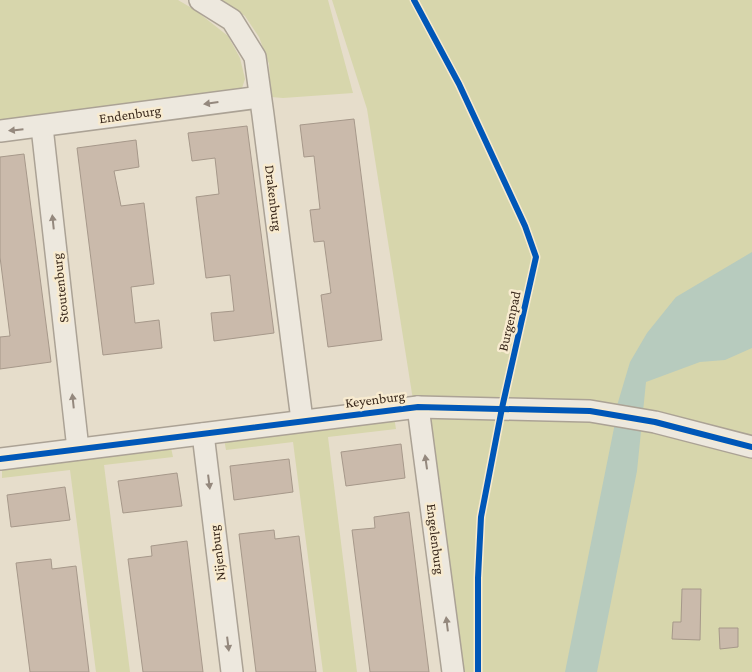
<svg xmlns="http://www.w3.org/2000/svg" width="752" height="672" viewBox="0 0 752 672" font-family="'Crimson Pro',serif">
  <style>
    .green { fill: #d7d6ac }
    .water { fill: #b7cbbe }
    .building { fill: #cabaab; stroke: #a6988a }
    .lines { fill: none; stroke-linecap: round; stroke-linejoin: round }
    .minor-casing { stroke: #aba295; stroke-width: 24 }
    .minor { stroke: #ede8de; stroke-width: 21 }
    .cycleway-casing { stroke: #f8ebd0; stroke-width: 9 }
    .cycleway { stroke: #0057b8; stroke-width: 6 }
    .oneway { fill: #94887d }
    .labels { text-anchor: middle; stroke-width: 5; stroke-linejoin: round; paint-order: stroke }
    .street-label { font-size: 14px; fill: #3a291c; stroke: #f8ebd0 }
  </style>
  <rect width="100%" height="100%" fill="#e6ddcb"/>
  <!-- green -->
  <g class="green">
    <path d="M 0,0 L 178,0 L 195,10 L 228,36 L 240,58 L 245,79 L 240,94 L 0,121 Z"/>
    <path d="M 220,0 L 328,0 L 353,93 L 283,98 L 271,97 L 269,64 L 259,37 L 245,16 Z"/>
    <path d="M 332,0 L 752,0 L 752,672 L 456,672 L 367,109 Z"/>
    <path d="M 394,417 L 396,429 L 328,437 L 357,672 L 323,672 L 293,442 L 226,450 L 224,439 Z"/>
    <path d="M 170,443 L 173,457 L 104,465 L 130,672 L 96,672 L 70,470 L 2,478 L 2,466 Z"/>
  </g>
  <!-- water -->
  <path class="water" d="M 752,252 L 752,348 L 725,360 L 700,362 L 646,382 L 637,471 L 597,672 L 565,672 L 614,428 L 616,409 L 630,362 L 647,333 L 676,297 Z"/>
  <!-- building -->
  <g class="building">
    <path d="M 354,119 L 382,340 L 328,347 L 321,295 L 331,293 L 324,241 L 314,242 L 310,210 L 320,209 L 314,156 L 304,157 L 300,125 Z"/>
    <path d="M 247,126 L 274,333 L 214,341 L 211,313 L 234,311 L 230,275 L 206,278 L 196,197 L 219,194 L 215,158 L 192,161 L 188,133 Z"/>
    <path d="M 136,140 L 139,167 L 114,171 L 121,206 L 144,203 L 154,284 L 131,287 L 135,323 L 159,320 L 162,348 L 103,355 L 77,148 Z"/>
    <path d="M 24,154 L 51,362 L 0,369 L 0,337 L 10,336 L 0,257 L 0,157 Z"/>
    <path d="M 401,444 L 405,478 L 346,486 L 341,452 Z"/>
    <path d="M 289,459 L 293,492 L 234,500 L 230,466 Z"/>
    <path d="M 177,473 L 182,506 L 123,513 L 118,481 Z"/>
    <path d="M 65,487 L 70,520 L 11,527 L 7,495 Z"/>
    <path d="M 409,512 L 429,672 L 370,672 L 352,530 L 375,528 L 374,517 Z"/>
    <path d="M 274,530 L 275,539 L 299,536 L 316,672 L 256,672 L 239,534 Z"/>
    <path d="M 187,541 L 203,672 L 143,672 L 128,559 L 152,556 L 151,546 Z"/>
    <path d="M 51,559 L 52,569 L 76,566 L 89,672 L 30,672 L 16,563 Z"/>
    <path d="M 682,589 L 701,589 L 700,640 L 672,639 L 673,622 L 681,622 Z"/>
    <path d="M 719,628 L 738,628 L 738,647 L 720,649 Z"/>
  </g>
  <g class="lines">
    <!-- minor casing -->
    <g class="minor-casing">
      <g id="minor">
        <path d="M 200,0 L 232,20 L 255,57 L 263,115 L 302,420"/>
        <path d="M 42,127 L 78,449"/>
        <path d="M 0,131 L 260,97"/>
        <path d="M 418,407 L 453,672"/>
        <path d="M 203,434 L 232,672"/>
        <path d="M 0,459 L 418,407 L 590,411 L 655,422 L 752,447"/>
      </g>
    </g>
    <!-- minor -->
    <use href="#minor" class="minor"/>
    <!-- cycleway casing -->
    <g class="cycleway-casing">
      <g id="cycleway">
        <path d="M 414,0 L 459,84 L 525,226 L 536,257 L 502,408 L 481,517 L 478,578 L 478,672"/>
        <path d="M 0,459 L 418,407 L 590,411 L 655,422 L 752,447"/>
      </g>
    </g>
    <!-- cycleway -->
    <use href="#cycleway" class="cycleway"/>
  </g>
  <!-- one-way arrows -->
  <defs><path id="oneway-solid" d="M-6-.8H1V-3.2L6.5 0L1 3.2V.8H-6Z" transform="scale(1.25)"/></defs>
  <g class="oneway">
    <use href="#oneway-solid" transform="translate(211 103) rotate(172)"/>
    <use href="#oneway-solid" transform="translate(16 130) rotate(174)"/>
    <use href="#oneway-solid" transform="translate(53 222) rotate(-96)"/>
    <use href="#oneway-solid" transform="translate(73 401) rotate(-96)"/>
    <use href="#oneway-solid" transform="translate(426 462) rotate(-98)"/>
    <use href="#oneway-solid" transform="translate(209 482) rotate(83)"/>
    <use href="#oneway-solid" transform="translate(447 624) rotate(-97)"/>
    <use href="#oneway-solid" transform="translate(228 644) rotate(83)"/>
  </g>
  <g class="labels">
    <!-- street labels -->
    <g class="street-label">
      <text transform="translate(130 114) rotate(-8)" y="5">Endenburg</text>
      <text transform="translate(274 198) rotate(83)" y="5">Drakenburg</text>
      <text transform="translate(60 288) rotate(-96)" y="5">Stoutenburg</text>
      <text transform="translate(509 321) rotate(-77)" y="5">Burgenpad</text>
      <text transform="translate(375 399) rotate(-7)" y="5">Keyenburg</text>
      <text transform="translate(436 539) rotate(83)" y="5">Engelenburg</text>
      <text transform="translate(217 553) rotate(-97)" y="5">Nijenburg</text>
    </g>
  </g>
</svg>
